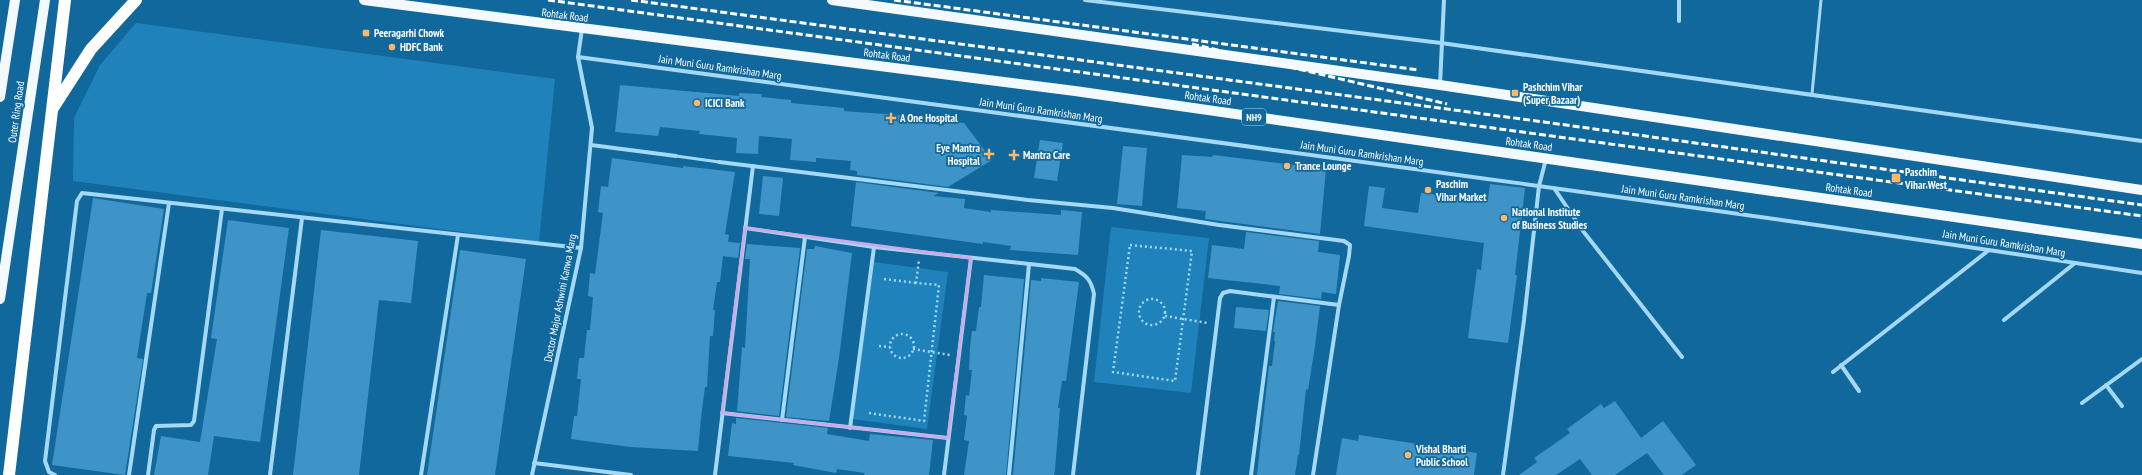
<svg xmlns="http://www.w3.org/2000/svg" width="2142" height="475" viewBox="0 0 2142 475" font-family="'PT Sans Narrow',sans-serif">
  <style>
    .green { fill: #1f82bb }
    .building { fill: #3e94c6 }
    .lines { fill: none; stroke-linecap: round; stroke-linejoin: round }
    .path { stroke: #a5d8f5; stroke-width: 2.5; stroke-dasharray: 2 3; stroke-linecap: butt }
    .lane { stroke: #a5d8f5; stroke-width: 3 }
    .street { stroke: #a5d8f5; stroke-width: 4 }
    .primary { stroke: #f3faff; stroke-width: 10 }
    .highway { stroke: #fff; stroke-width: 12 }
    .rail { stroke: #fff; stroke-width: 3; stroke-dasharray: 7 3; stroke-linecap: butt }
    .marked { fill: none; stroke: #caabe5; stroke-width: 3; stroke-linejoin: round }
    .poi-dot { fill: #ffb869; stroke: #10689d; stroke-width: 1.5 }
    .labels { text-anchor: middle; stroke-width: 3.5; stroke-linejoin: round; paint-order: stroke }
    .shield { fill: #10689d; stroke: #b7d2e2; stroke-width: 1 }
    .shield-label { font-size: 10px; font-weight: bold; fill: #fff }
    .street-label { font-size: 11px; fill: #fff; stroke: #10689d }
    .poi-label { font-size: 11px; font-weight: bold; fill: #fff; stroke: #10689d; text-anchor: start }
  </style>
  <rect width="100%" height="100%" fill="#10689d"/>
  <!-- green -->
  <g class="green">
    <path d="M 136,23 L 555,79 L 539,242 L 73,181 L 74,118 L 100,65 Z"/>
    <path d="M 1111,227 L 1209,238 L 1191,393 L 1094,382 Z"/>
    <path d="M 874,262 L 948,272 L 927,429 L 852,419 Z"/>
  </g>
  <!-- building -->
  <g class="building">
    <path d="M 620,85 L 739,96 L 739,93 L 762,94 L 761,97 L 791,100 L 791,103 L 844,108 L 844,111 L 912,116 L 911,122 L 944,125 L 944,121 L 964,123 L 992,160 L 948,187 L 857,175 L 857,171 L 850,170 L 851,161 L 816,158 L 816,162 L 790,160 L 792,139 L 759,136 L 758,154 L 736,153 L 737,138 L 699,134 L 700,131 L 660,127 L 658,136 L 615,132 Z"/>
    <path d="M 1040,140 L 1063,143 L 1057,181 L 1034,178 Z"/>
    <path d="M 1123,146 L 1147,148 L 1142,206 L 1117,204 Z"/>
    <path d="M 1182,155 L 1212,157 L 1213,155 L 1326,169 L 1320,234 L 1205,219 L 1206,211 L 1177,208 Z"/>
    <path d="M 612,158 L 683,168 L 683,166 L 735,172 L 725,234 L 729,235 L 728,242 L 740,243 L 738,258 L 723,256 L 720,282 L 717,282 L 713,310 L 715,310 L 713,336 L 710,336 L 707,387 L 705,387 L 701,418 L 698,451 L 630,447 L 571,439 L 574,416 L 577,416 L 581,379 L 577,379 L 579,358 L 584,358 L 587,330 L 590,330 L 593,297 L 588,296 L 590,273 L 595,274 L 603,213 L 598,212 L 601,186 L 608,187 Z"/>
    <path d="M 763,176 L 783,178 L 779,216 L 759,214 Z"/>
    <path d="M 856,182 L 939,193 L 933,196 L 965,199 L 964,208 L 991,212 L 991,210 L 1061,215 L 1061,210 L 1082,212 L 1078,255 L 1010,250 L 1011,246 L 983,242 L 983,244 L 851,226 Z"/>
    <path d="M 1490,184 L 1525,188 L 1515,275 L 1517,275 L 1508,343 L 1468,338 L 1477,269 L 1481,270 L 1484,243 L 1364,226 L 1369,186 L 1385,188 L 1382,208 L 1418,213 L 1421,193 L 1488,200 Z"/>
    <path d="M 93,198 L 164,209 L 151,293 L 147,293 L 137,358 L 143,359 L 125,475 L 52,465 Z"/>
    <path d="M 228,220 L 289,228 L 260,442 L 214,436 L 208,475 L 154,475 L 161,436 L 200,442 L 217,339 L 211,338 Z"/>
    <path d="M 321,230 L 418,241 L 411,303 L 379,300 L 359,475 L 293,475 Z"/>
    <path d="M 1246,232 L 1319,241 L 1318,252 L 1340,255 L 1336,294 L 1322,292 L 1321,299 L 1279,294 L 1280,286 L 1208,278 L 1212,245 L 1244,249 Z"/>
    <path d="M 747,244 L 800,248 L 779,416 L 737,411 L 742,347 L 745,348 L 750,259 L 745,259 Z"/>
    <path d="M 815,246 L 852,253 L 839,358 L 829,421 L 786,417 L 807,249 L 814,249 Z"/>
    <path d="M 460,250 L 526,259 L 495,475 L 427,475 Z"/>
    <path d="M 984,275 L 1024,279 L 1006,475 L 964,475 L 969,441 L 964,440 L 967,416 L 964,415 L 966,395 L 969,396 L 972,370 L 969,370 L 970,347 L 972,331 L 976,331 L 979,307 L 981,307 Z"/>
    <path d="M 1041,278 L 1079,282 L 1066,381 L 1062,381 L 1058,408 L 1060,408 L 1055,470 L 1054,475 L 1013,475 L 1031,280 L 1041,281 Z"/>
    <path d="M 1278,301 L 1320,306 L 1315,346 L 1308,390 L 1306,389 L 1299,455 L 1298,455 L 1295,475 L 1257,475 L 1269,366 L 1272,366 L 1275,341 L 1274,341 L 1275,332 L 1273,332 Z"/>
    <path d="M 1236,307 L 1269,310 L 1266,331 L 1234,328 Z"/>
    <path d="M 1615,401 L 1641,438 L 1663,421 L 1696,465 L 1682,475 L 1664,475 L 1647,453 L 1615,475 L 1592,475 L 1580,459 L 1556,475 L 1519,475 L 1537,462 L 1534,458 L 1570,433 L 1567,429 L 1601,404 L 1604,408 Z"/>
    <path d="M 736,418 L 828,428 L 827,434 L 869,441 L 870,434 L 933,440 L 929,475 L 864,475 L 865,473 L 837,469 L 836,473 L 793,465 L 794,463 L 728,456 L 732,423 L 736,424 Z"/>
    <path d="M 1359,435 L 1477,453 L 1474,475 L 1336,475 L 1342,438 L 1358,441 Z"/>
  </g>
  <g class="lines">
    <!-- path -->
    <g class="path">
      <path d="M 1130,245 L 1192,251 L 1175,381 L 1113,372 Z"/>
      <path d="M 884,279 L 916,283"/>
      <circle cx="1152" cy="312" r="13"/>
      <path d="M 1165,316 L 1208,323"/>
      <circle cx="902" cy="346" r="12"/>
      <path d="M 879,346 L 890,347"/>
      <path d="M 913,349 L 950,355"/>
      <path d="M 869,413 L 924,421 L 939,285 L 916,283 L 919,260"/>
    </g>
    <!-- lane -->
    <g class="lane">
      <path d="M 1812,94 L 1821,0"/>
      <path d="M 676,156 L 719,162"/>
    </g>
    <!-- street -->
    <g class="street">
      <path d="M 1085,0 L 1441,43 L 2142,141"/>
      <path d="M 1679,21 L 1679,0"/>
      <path d="M 578,57 C 1100,127 1622,194 2142,273"/>
      <path d="M 1440,85 L 1444,0"/>
      <path d="M 591,145 L 676,156"/>
      <path d="M 719,162 L 1028,200 L 1113,208 L 1219,225 L 1344,241 L 1350,245 L 1349,256 L 1339,305"/>
      <path d="M 1554,188 L 1583,231 L 1682,357"/>
      <path d="M 745,228 L 874,247 L 1075,269 C 1087,276 1091,280 1094,294 L 1073,475"/>
      <path d="M 2004,320 L 2075,263"/>
      <path d="M 1841,365 L 1859,391"/>
      <path d="M 1833,372 L 1989,250"/>
      <path d="M 2106,385 L 2122,406"/>
      <path d="M 2082,403 L 2142,359"/>
      <path d="M 722,413 L 948,438"/>
      <path d="M 782,420 L 805,237"/>
      <path d="M 850,428 L 874,247"/>
      <path d="M 534,463 L 631,475"/>
      <path d="M 55,475 L 49,472 L 45,461 L 77,201 L 82,193 L 581,248"/>
      <path d="M 129,475 L 169,203"/>
      <path d="M 148,475 L 154,430 L 156,426 L 191,425 L 194,421 L 222,209"/>
      <path d="M 270,475 L 302,218"/>
      <path d="M 421,475 L 458,235"/>
      <path d="M 532,475 L 581,248 L 592,128 L 578,57 L 582,29"/>
      <path d="M 715,475 L 753,166"/>
      <path d="M 944,475 L 971,258"/>
      <path d="M 1009,475 L 1029,264"/>
      <path d="M 1198,475 L 1220,298 L 1223,293 L 1230,291 L 1339,305 L 1313,475"/>
      <path d="M 1251,475 L 1274,297"/>
      <path d="M 1503,475 L 1524,320 L 1539,186 L 1546,159"/>
    </g>
    <!-- primary -->
    <g class="primary">
      <path d="M 364,0 L 1075,91 L 2142,244"/>
      <path d="M 832,0 L 1440,85 L 2142,190"/>
      <path d="M 0,97 L 15,0"/>
      <path d="M 0,299 L 45,0"/>
    </g>
    <!-- highway -->
    <g class="highway">
      <path d="M 53,108 L 91,49 L 136,0"/>
      <path d="M 9,475 L 65,0"/>
    </g>
    <!-- rail -->
    <g class="rail">
      <path d="M 548,0 L 2142,216"/>
      <path d="M 631,0 L 1544,122 L 2142,205"/>
      <path d="M 894,0 L 1419,70"/>
      <path d="M 1192,44 L 1447,104"/>
    </g>
  </g>
  <!-- marked area -->
  <path class="marked" d="M 745,228 L 971,258 L 948,438 L 722,413 Z"/>
  <!-- markers -->
  <g class="poi-dot">
    <rect x="362" y="29" width="8" height="8" rx="2"/>
    <circle cx="392" cy="47" r="4"/>
    <rect x="1511" y="89" width="8" height="8" rx="2"/>
    <circle cx="697" cy="103" r="4"/>
    <path d="M889 112h4v4h4v4h-4v4h-4v-4h-4v-4h4z"/>
    <path d="M987 148h4v4h4v4h-4v4h-4v-4h-4v-4h4z"/>
    <path d="M1012 149h4v4h4v4h-4v4h-4v-4h-4v-4h4z"/>
    <circle cx="1287" cy="166" r="4"/>
    <rect x="1891" y="173" width="10" height="10" rx="2"/>
    <circle cx="1428" cy="190" r="4"/>
    <circle cx="1504" cy="218" r="4"/>
    <circle cx="1408" cy="455" r="4"/>
  </g>
  <g class="labels">
    <!-- shield labels -->
    <rect class="shield" x="1242" y="109" width="24" height="16" rx="3"/>
    <g class="shield-label">
      <text x="1254" y="121">NH9</text>
    </g>
    <!-- street labels -->
    <g class="street-label">
      <text transform="translate(565 15) rotate(7)" y="4">Rohtak Road</text>
      <text transform="translate(887 55) rotate(7)" y="4">Rohtak Road</text>
      <text transform="translate(720 67) rotate(8)" y="4">Jain Muni Guru Ramkrishan Marg</text>
      <text transform="translate(1208 98) rotate(8)" y="4">Rohtak Road</text>
      <text transform="translate(1041 110) rotate(8)" y="4">Jain Muni Guru Ramkrishan Marg</text>
      <text transform="translate(16 112) rotate(-82)" y="4">Outer Ring Road</text>
      <text transform="translate(1529 144) rotate(8)" y="4">Rohtak Road</text>
      <text transform="translate(1362 153) rotate(8)" y="4">Jain Muni Guru Ramkrishan Marg</text>
      <text transform="translate(1849 190) rotate(8)" y="4">Rohtak Road</text>
      <text transform="translate(1683 197) rotate(8)" y="4">Jain Muni Guru Ramkrishan Marg</text>
      <text transform="translate(2004 243) rotate(9)" y="4">Jain Muni Guru Ramkrishan Marg</text>
      <text transform="translate(560 298) rotate(-79)" y="4">Doctor Major Ashwini Kanwa Marg</text>
    </g>
    <!-- poi labels -->
    <g class="poi-label">
      <text x="374" y="37">Peeragarhi Chowk</text>
      <text x="400" y="51">HDFC Bank</text>
      <text x="1523" y="91">Pashchim Vihar<tspan x="1523" dy="13">(Super Bazaar)</tspan></text>
      <text x="705" y="107">ICICI Bank</text>
      <text x="900" y="122">A One Hospital</text>
      <text x="980" y="152" text-anchor="end">Eye Mantra<tspan x="980" dy="13">Hospital</tspan></text>
      <text x="1023" y="159">Mantra Care</text>
      <text x="1295" y="170">Trance Lounge</text>
      <text x="1905" y="176">Paschim<tspan x="1905" dy="13">Vihar West</tspan></text>
      <text x="1436" y="188">Paschim<tspan x="1436" dy="13">Vihar Market</tspan></text>
      <text x="1512" y="216">National Institute<tspan x="1512" dy="13">of Business Studies</tspan></text>
      <text x="1416" y="453">Vishal Bharti<tspan x="1416" dy="13">Public School</tspan></text>
    </g>
  </g>
</svg>
